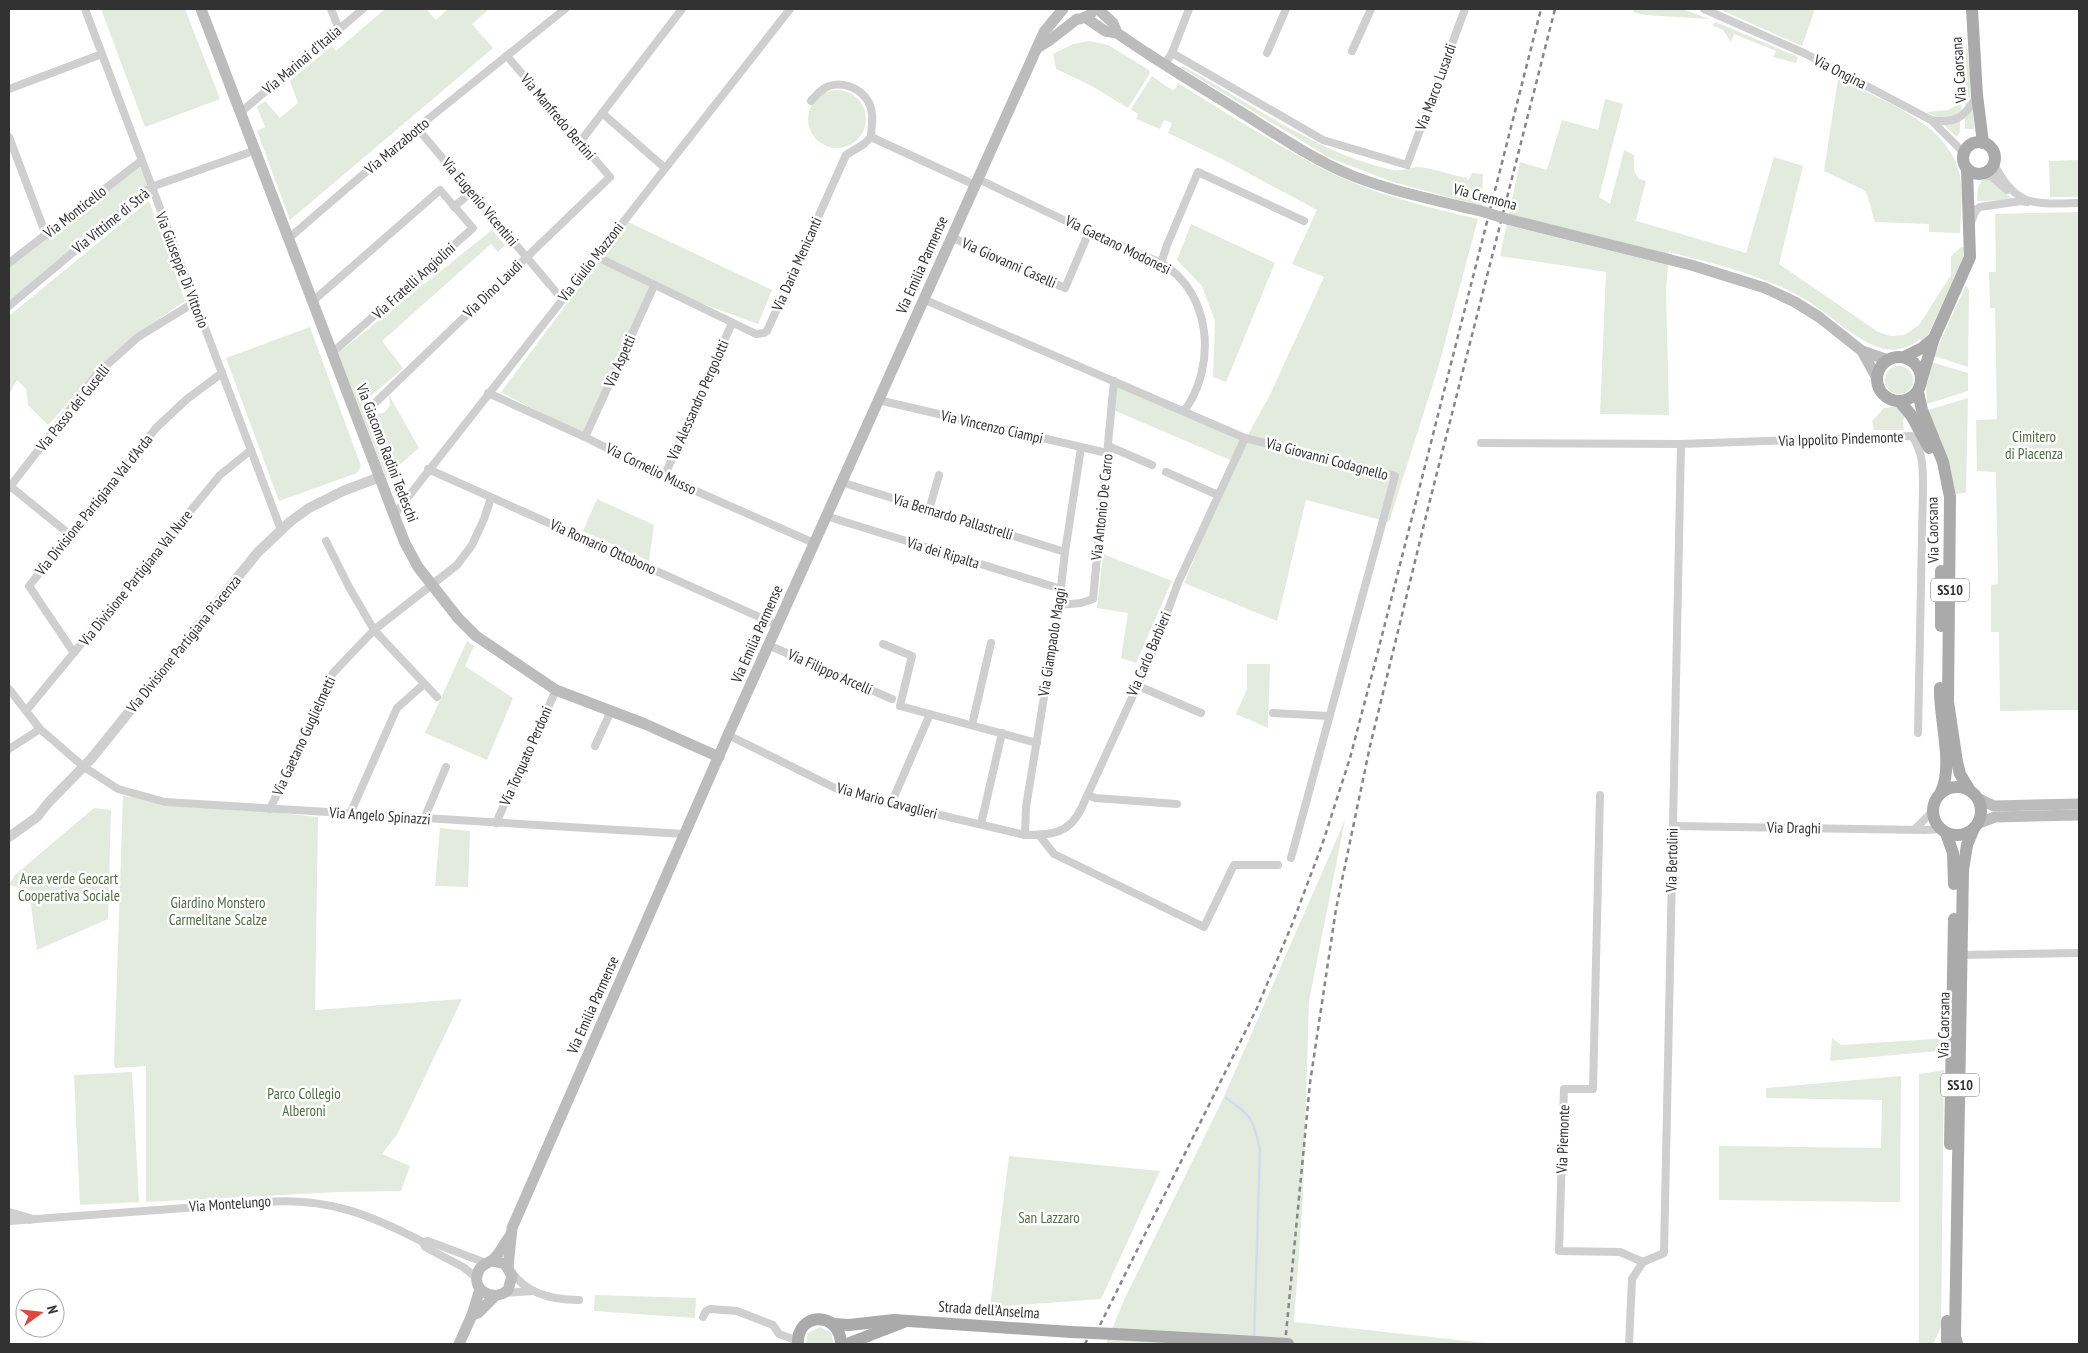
<svg xmlns="http://www.w3.org/2000/svg" width="2088" height="1353" viewBox="0 0 2088 1353" font-family="'PT Sans Narrow',sans-serif">
  <style>
    .green { fill: #e3ebde }
    .lines { fill: none; stroke-linecap: round; stroke-linejoin: round }
    .stream { stroke: #ceddec; stroke-width: 2.5 }
    .minor { stroke: #cfcfcf; stroke-width: 8 }
    .tertiary { stroke: #cfcfcf; stroke-width: 10 }
    .secondary { stroke: #bcbcbc; stroke-width: 11 }
    .primary { stroke: #aaa; stroke-width: 12 }
    .rail { stroke: #878787; stroke-width: 2.5; stroke-dasharray: 5 4; stroke-linecap: butt }
    .secondary-bridge { stroke: #bcbcbc; stroke-width: 11 }
    .primary-bridge { stroke: #aaa; stroke-width: 12 }
    .labels { text-anchor: middle; stroke-width: 5; stroke-linejoin: round; paint-order: stroke }
    .shield { fill: #fff; stroke: #707070; stroke-width: 1 }
    .shield-label { font-size: 14px; font-weight: bold; fill: #323232 }
    .street-label { font-size: 15px; fill: #323232; stroke: #fff }
    .park-label { font-size: 15px; fill: #4f6d40; stroke: #fff }
  </style>
  <rect width="100%" height="100%" fill="#fff"/>
  <!-- green -->
  <g class="green">
    <path d="M 101,9 L 185,9 L 220,99 L 145,127 Z"/>
    <path d="M 385,9 L 426,9 L 436,20 L 448,9 L 486,9 L 487,11 L 472,24 L 493,48 L 290,220 L 257,131 L 265,127 L 257,107 L 265,101 L 280,118 L 298,103 L 290,81 L 332,46 L 336,51 Z"/>
    <path d="M 1634,9 L 1683,9 L 1709,19 L 1645,15 L 1633,12 Z"/>
    <path d="M 1719,9 L 1815,9 L 1802,46 Z"/>
    <path d="M 1716,22 L 1798,57 L 1796,63 L 1773,57 L 1776,51 L 1734,34 L 1731,42 L 1723,30 L 1712,25 Z"/>
    <path d="M 1089,41 L 1108,45 L 1149,70 L 1150,73 L 1128,108 L 1092,86 L 1056,69 L 1053,54 L 1073,44 Z"/>
    <path d="M 1966,41 C 1968,59 1976,94 1965,108 Z"/>
    <path d="M 1180,67 L 1184,67 C 1251,103 1316,153 1392,170 C 1401,172 1410,167 1418,167 C 1434,168 1451,175 1467,178 L 1468,181 L 1472,173 L 1483,174 L 1482,206 L 1393,182 L 1330,158 Z"/>
    <path d="M 1152,76 L 1172,90 L 1175,89 L 1178,83 C 1234,117 1294,158 1354,183 C 1393,199 1436,209 1478,219 L 1438,368 L 1389,522 L 1306,500 L 1277,621 L 1184,583 L 1235,462 L 1111,409 L 1113,381 L 1246,438 L 1269,397 L 1324,277 L 1292,264 L 1317,210 L 1222,159 L 1168,133 L 1172,123 L 1164,120 L 1160,129 L 1136,119 L 1138,114 L 1131,109 Z"/>
    <path d="M 1838,79 C 1881,100 1950,123 1960,176 C 1963,194 1961,214 1960,233 L 1929,232 L 1929,224 L 1875,222 L 1866,191 L 1824,171 Z"/>
    <circle cx="837" cy="119" r="29"/>
    <path d="M 1605,99 L 1623,104 L 1599,197 L 1610,204 L 1624,150 L 1634,155 L 1634,171 L 1639,179 L 1646,181 L 1636,220 L 1630,219 L 1746,253 L 1774,157 L 1803,166 L 1779,264 L 1878,332 L 1891,336 L 1904,335 L 1919,325 L 1951,275 L 1951,256 L 1960,248 L 1964,247 L 1963,258 L 1928,335 L 1922,341 L 1920,339 C 1909,348 1895,352 1881,348 C 1852,339 1832,315 1806,300 C 1764,275 1716,264 1669,252 L 1666,291 L 1669,415 L 1600,414 L 1606,272 L 1500,256 L 1520,162 L 1547,170 L 1562,120 L 1598,130 Z"/>
    <path d="M 1961,103 L 1962,111 C 1950,120 1939,119 1927,112 L 1948,110 Z"/>
    <path d="M 1973,109 L 1974,129 L 1965,129 L 1965,117 Z"/>
    <path d="M 1960,121 L 1960,132 L 1957,137 L 1944,125 Z"/>
    <path d="M 2079,160 L 2079,197 L 2050,197 L 2049,161 Z"/>
    <path d="M 140,167 L 147,186 L 9,301 L 9,265 Z"/>
    <path d="M 1986,178 L 1991,180 L 2013,200 L 1977,201 L 1978,188 L 1982,180 Z"/>
    <path d="M 149,201 L 185,301 L 137,334 L 98,369 L 48,425 L 28,405 L 26,389 L 17,380 L 9,394 L 9,316 Z"/>
    <path d="M 2079,212 L 2079,710 L 2000,711 L 1999,632 L 1991,632 L 1991,585 L 1998,584 L 1996,472 L 1977,471 L 1976,420 L 1997,419 L 1995,308 L 1990,308 L 1989,272 L 1996,272 L 1995,214 Z"/>
    <path d="M 628,222 L 772,290 L 758,324 L 654,286 L 585,437 L 501,392 Z"/>
    <path d="M 1191,224 L 1275,263 L 1226,382 L 1213,377 L 1215,321 L 1202,286 L 1177,260 Z"/>
    <path d="M 492,230 L 505,245 L 498,252 L 491,244 L 382,341 L 403,368 L 372,395 L 369,399 L 368,407 L 374,414 L 384,413 L 390,406 L 389,395 L 419,448 L 386,477 L 338,353 Z"/>
    <path d="M 1966,285 L 1969,290 L 1968,367 L 1934,356 Z"/>
    <path d="M 310,327 L 361,466 L 357,473 L 279,501 L 226,358 Z"/>
    <path d="M 1931,362 L 1968,373 L 1968,391 L 1927,404 L 1926,383 Z"/>
    <circle cx="1899" cy="380" r="14"/>
    <path d="M 1968,398 L 1966,493 L 1955,494 L 1928,410 Z"/>
    <path d="M 1898,406 L 1906,413 L 1903,421 L 1904,430 L 1874,430 L 1872,421 L 1884,408 Z"/>
    <path d="M 597,499 L 654,525 L 649,561 L 583,531 Z"/>
    <path d="M 1103,554 L 1172,581 L 1136,663 L 1121,658 L 1128,613 L 1097,608 Z"/>
    <path d="M 467,641 L 474,646 L 465,666 L 513,698 L 487,760 L 425,733 Z"/>
    <path d="M 1247,664 L 1270,664 L 1268,728 L 1236,714 L 1247,689 Z"/>
    <path d="M 123,796 L 318,817 L 315,1010 L 462,999 L 398,1133 L 382,1154 L 410,1166 L 401,1191 L 338,1192 L 146,1202 L 146,1066 L 115,1068 L 114,1064 Z"/>
    <path d="M 94,808 L 111,810 L 108,919 L 37,950 L 29,890 L 9,885 L 15,875 Z"/>
    <path d="M 1345,820 L 1309,1001 L 1303,1197 L 1294,1322 L 1495,1344 L 1106,1344 L 1124,1300 L 1222,1101 Z"/>
    <path d="M 440,828 L 470,831 L 468,887 L 435,886 Z"/>
    <path d="M 1832,1038 L 1841,1045 L 1949,1038 L 1948,1050 L 1830,1061 Z"/>
    <path d="M 1944,1070 L 1941,1327 L 1933,1344 L 1919,1344 L 1919,1074 Z"/>
    <path d="M 132,1072 L 139,1202 L 80,1205 L 74,1075 Z"/>
    <path d="M 1901,1076 L 1900,1202 L 1719,1200 L 1719,1146 L 1881,1148 L 1882,1100 L 1766,1098 L 1766,1088 Z"/>
    <path d="M 1009,1156 L 1160,1171 L 1101,1299 L 990,1307 Z"/>
    <path d="M 595,1295 L 696,1298 L 695,1318 L 594,1311 Z"/>
    <path d="M 820,1327 L 831,1333 L 834,1344 L 806,1344 L 808,1333 Z"/>
  </g>
  <g class="lines">
    <!-- stream -->
    <path class="stream" d="M 1226,1098 C 1251,1115 1254,1120 1260,1150 L 1254,1338"/>
    <!-- minor -->
    <g class="minor">
      <path d="M 85,9 L 281,530"/>
      <path d="M 331,9 L 339,29"/>
      <path d="M 1704,9 L 1806,54 L 1931,120 L 1964,153"/>
      <path d="M 1352,51 L 1371,9"/>
      <path d="M 1172,53 L 1323,140 L 1407,165 L 1465,9"/>
      <path d="M 1267,53 L 1286,9"/>
      <path d="M 1164,65 L 1172,53 L 1189,9"/>
      <path d="M 9,89 L 102,54"/>
      <path d="M 811,101 C 816,95 821,89 829,86 C 848,80 870,93 872,114 C 873,121 871,130 871,137"/>
      <path d="M 241,112 L 363,9"/>
      <path d="M 602,113 L 665,168"/>
      <path d="M 1931,120 C 1954,124 1965,118 1976,97"/>
      <path d="M 417,128 L 562,299"/>
      <path d="M 9,137 L 46,235"/>
      <path d="M 871,137 L 975,185"/>
      <path d="M 580,142 L 682,9"/>
      <path d="M 1994,164 C 2016,208 2035,204 2079,203"/>
      <path d="M 1982,174 L 1992,177 L 2007,190"/>
      <path d="M 978,179 L 1089,232 L 1161,263 C 1212,292 1217,367 1184,411"/>
      <path d="M 454,207 L 471,192"/>
      <path d="M 1972,220 L 1976,210 L 1980,207 L 2021,201 L 2027,202"/>
      <path d="M 951,237 L 1065,288 L 1089,232"/>
      <path d="M 289,238 L 417,128 L 565,9"/>
      <path d="M 595,256 L 756,334 L 764,333 L 767,331 L 846,155 L 864,144 L 871,137"/>
      <path d="M 9,263 L 141,161"/>
      <path d="M 1161,263 L 1167,245 L 1198,172 L 1304,221"/>
      <path d="M 923,299 L 1245,438 L 1395,476 L 1291,858"/>
      <path d="M 313,301 L 440,190 L 473,228 L 333,352"/>
      <path d="M 9,306 L 151,187 L 256,150"/>
      <path d="M 488,393 L 585,437 L 664,477 L 814,543"/>
      <path d="M 878,400 L 1107,453"/>
      <path d="M 376,402 L 610,177 L 507,56"/>
      <path d="M 585,437 L 654,286"/>
      <path d="M 1481,443 L 1681,444 L 1912,436 C 1923,452 1923,468 1923,487 L 1918,733"/>
      <path d="M 1108,446 L 1152,465"/>
      <path d="M 428,469 L 777,625"/>
      <path d="M 1166,472 L 1218,495"/>
      <path d="M 664,477 L 732,323"/>
      <path d="M 841,482 L 1065,552"/>
      <path d="M 10,486 L 69,534"/>
      <path d="M 9,488 L 98,373 L 138,337 L 195,302"/>
      <path d="M 929,510 L 939,475"/>
      <path d="M 394,515 L 790,9"/>
      <path d="M 826,516 L 1061,589"/>
      <path d="M 326,541 L 349,587 L 374,630 L 437,697"/>
      <path d="M 1059,605 L 1081,603 L 1093,599 L 1114,381"/>
      <path d="M 883,644 L 912,656 L 900,706 L 1037,743"/>
      <path d="M 768,645 L 892,699"/>
      <path d="M 74,653 L 29,586 L 156,428 L 187,399 L 222,373"/>
      <path d="M 1136,685 L 1201,713"/>
      <path d="M 9,689 L 40,729 L 84,767 L 118,789 L 165,802 L 684,834"/>
      <path d="M 26,711 L 220,475 L 251,450"/>
      <path d="M 1273,713 L 1329,716"/>
      <path d="M 972,725 L 991,643"/>
      <path d="M 728,735 L 833,787 L 851,794 L 1025,835 C 1051,835 1069,834 1081,809 L 1152,654 L 1178,583 L 1245,438"/>
      <path d="M 595,746 L 611,711"/>
      <path d="M 9,749 L 40,729"/>
      <path d="M 1088,795 L 1095,798 L 1177,804"/>
      <path d="M 1600,795 L 1593,1089 L 1564,1089 L 1559,1251 L 1620,1252 L 1643,1262 L 1632,1279 L 1629,1344"/>
      <path d="M 891,804 L 930,714"/>
      <path d="M 270,809 L 333,673 L 374,630 L 457,565 L 472,545 L 484,519 L 491,498"/>
      <path d="M 350,814 L 397,708 L 423,685"/>
      <path d="M 424,819 L 446,767"/>
      <path d="M 496,823 L 556,690"/>
      <path d="M 981,824 L 1002,733"/>
      <path d="M 1673,826 L 1924,830 L 1941,829"/>
      <path d="M 1915,829 L 1933,811"/>
      <path d="M 1025,835 L 1026,807 L 1059,605 L 1065,552 L 1081,448"/>
      <path d="M 1039,835 L 1054,854 L 1204,927 L 1234,865 L 1278,865"/>
      <path d="M 1962,955 L 2079,953"/>
      <path d="M 9,1221 L 265,1202 C 326,1197 369,1214 423,1242 L 428,1241 L 486,1263"/>
      <path d="M 423,1242 L 425,1247 L 463,1267 L 477,1278"/>
      <path d="M 1643,1262 L 1664,1253 L 1681,444"/>
      <path d="M 511,1271 C 526,1294 554,1300 579,1300"/>
      <path d="M 505,1293 L 533,1291"/>
      <path d="M 703,1317 L 706,1311 L 710,1309 L 737,1311 L 773,1325 L 779,1334 L 798,1341"/>
    </g>
    <!-- tertiary -->
    <g class="tertiary">
      <path d="M 9,837 L 37,817 L 49,802 L 91,759 L 258,552 L 291,521 L 309,508 L 343,491 L 380,477"/>
      <path d="M 9,1213 L 30,1219"/>
    </g>
    <!-- secondary -->
    <g class="secondary">
      <path d="M 201,9 L 394,515 L 405,543 L 418,567 L 458,618 L 476,636 L 556,690 L 645,724 L 719,757"/>
      <path d="M 1098,9 L 1113,23 L 1117,33"/>
      <path d="M 1086,18 L 1105,31 L 1117,33 C 1157,61 1199,86 1241,112 C 1277,135 1314,160 1353,176 C 1394,192 1439,201 1481,211"/>
      <path d="M 1080,19 L 1090,15 L 1094,9"/>
      <path d="M 1037,48 L 1050,40 L 1077,19"/>
      <path d="M 1507,219 L 1691,265 L 1765,288 L 1795,302 L 1819,317 L 1862,351 L 1888,360"/>
      <path d="M 1862,351 L 1877,378"/>
      <path d="M 1979,799 L 1994,806 L 2079,804"/>
      <path d="M 1979,823 L 1995,817 L 2079,815"/>
      <path d="M 492,1261 L 505,1264 L 512,1276 L 508,1290 C 494,1303 469,1290 479,1270 C 482,1265 486,1264 491,1261 C 499,1256 504,1243 510,1236"/>
      <path d="M 508,1267 L 512,1228 L 728,735 L 1044,32 L 1063,9"/>
      <path d="M 472,1315 L 478,1313 L 495,1296"/>
      <path d="M 459,1344 L 472,1315 L 480,1289"/>
    </g>
    <!-- primary -->
    <g class="primary">
      <path d="M 1972,9 L 1977,95 L 1983,143"/>
      <circle cx="1979" cy="158" r="16"/>
      <circle cx="1899" cy="379" r="22"/>
      <path d="M 1904,357 L 1922,348 L 1934,338 L 1970,257 L 1967,169"/>
      <path d="M 1921,381 L 1934,338"/>
      <path d="M 1918,392 L 1922,410 L 1943,462 L 1950,497 L 1948,702 L 1957,762 L 1960,774 L 1969,789"/>
      <path d="M 1900,402 L 1911,415 L 1929,448"/>
      <path d="M 1941,626 L 1941,571"/>
      <path d="M 1940,688 C 1939,719 1954,765 1941,792"/>
      <circle cx="1957" cy="811" r="24"/>
      <path d="M 1946,833 L 1953,853 L 1954,884"/>
      <path d="M 1950,1144 L 1954,919"/>
      <path d="M 833,1324 L 849,1325 L 894,1320 L 1071,1332"/>
      <path d="M 1115,1334 L 1239,1341"/>
      <path d="M 798,1344 C 796,1312 840,1310 841,1344"/>
      <path d="M 847,1344 L 904,1322"/>
      <path d="M 1947,1344 L 1947,1321"/>
      <path d="M 1957,1344 L 1955,1336 L 1963,870 L 1967,845 L 1974,828"/>
    </g>
    <!-- rail -->
    <g class="rail">
      <path d="M 1100,1325 L 1257,1008 L 1293,922 L 1322,845 L 1350,758 L 1375,663 L 1541,9"/>
      <path d="M 1085,1344 L 1087,1340"/>
      <path d="M 1285,1344 L 1310,1083 L 1336,909 L 1370,746 L 1429,504 L 1555,9"/>
    </g>
    <!-- secondary-bridge -->
    <path class="secondary-bridge" d="M 1481,211 L 1507,219"/>
    <!-- primary-bridge -->
    <g class="primary-bridge">
      <path d="M 1071,1332 L 1115,1334"/>
      <path d="M 1239,1341 L 1288,1344"/>
    </g>
  </g>
  <g class="labels">
    <!-- shield labels -->
    <g class="shield">
      <rect x="1931" y="578.5" width="38" height="23" rx="4"/>
      <rect x="1941" y="1073.5" width="38" height="23" rx="4"/>
    </g>
    <g class="shield-label">
      <text x="1950" y="595">SS10</text>
      <text x="1960" y="1090">SS10</text>
    </g>
    <!-- street labels -->
    <g class="street-label">
      <text transform="translate(302 60) rotate(-40)" y="5">Via Marinai d'Italia</text>
      <text transform="translate(1959 70) rotate(-94)" y="5">Via Caorsana</text>
      <text transform="translate(1840 72) rotate(27)" y="5">Via Ongina</text>
      <text transform="translate(1436 87) rotate(-70)" y="5">Via Marco Lusardi</text>
      <text transform="translate(558 117) rotate(50)" y="5">Via Manfredo Bertini</text>
      <text transform="translate(397 146) rotate(-40)" y="5">Via Marzabotto</text>
      <text transform="translate(1485 197) rotate(15)" y="5">Via Cremona</text>
      <text transform="translate(480 202) rotate(50)" y="5">Via Eugenio Vicentini</text>
      <text transform="translate(75 212) rotate(-38)" y="5">Via Monticello</text>
      <text transform="translate(111 221) rotate(-39)" y="5">Via Vittime di Strà</text>
      <text transform="translate(1118 245) rotate(26)" y="5">Via Gaetano Modonesi</text>
      <text transform="translate(591 262) rotate(-52)" y="5">Via Giulio Mazzoni</text>
      <text transform="translate(1009 263) rotate(24)" y="5">Via Giovanni Caselli</text>
      <text transform="translate(797 264) rotate(-66)" y="5">Via Daria Menicanti</text>
      <text transform="translate(922 265) rotate(-66)" y="5">Via Emilia Parmense</text>
      <text transform="translate(182 270) rotate(69)" y="5">Via Giuseppe Di Vittorio</text>
      <text transform="translate(414 281) rotate(-42)" y="5">Via Fratelli Angiolini</text>
      <text transform="translate(493 289) rotate(-44)" y="5">Via Dino Laudi</text>
      <text transform="translate(620 361) rotate(-66)" y="5">Via Aspetti</text>
      <text transform="translate(698 400) rotate(-66)" y="5">Via Alessandro Pergolotti</text>
      <text transform="translate(73 408) rotate(-51)" y="5">Via Passo dei Guselli</text>
      <text transform="translate(992 427) rotate(13)" y="5">Via Vincenzo Ciampi</text>
      <text transform="translate(1841 439) rotate(-2)" y="5">Via Ippolito Pindemonte</text>
      <text transform="translate(387 453) rotate(69)" y="5">Via Giacomo Radini Tedeschi</text>
      <text transform="translate(1327 459) rotate(15)" y="5">Via Giovanni Codagnello</text>
      <text transform="translate(651 469) rotate(26)" y="5">Via Cornelio Musso</text>
      <text transform="translate(94 505) rotate(-51)" y="5">Via Divisione Partigiana Val d'Arda</text>
      <text transform="translate(1102 507) rotate(-84)" y="5">Via Antonio De Carro</text>
      <text transform="translate(953 517) rotate(17)" y="5">Via Bernardo Pallastrelli</text>
      <text transform="translate(1933 530) rotate(-91)" y="5">Via Caorsana</text>
      <text transform="translate(603 547) rotate(24)" y="5">Via Romario Ottobono</text>
      <text transform="translate(943 553) rotate(17)" y="5">Via dei Ripalta</text>
      <text transform="translate(136 578) rotate(-51)" y="5">Via Divisione Partigiana Val Nure</text>
      <text transform="translate(757 634) rotate(-66)" y="5">Via Emilia Parmense</text>
      <text transform="translate(1052 642) rotate(-81)" y="5">Via Giampaolo Maggi</text>
      <text transform="translate(184 644) rotate(-51)" y="5">Via Divisione Partigiana Piacenza</text>
      <text transform="translate(1149 654) rotate(-67)" y="5">Via Carlo Barbieri</text>
      <text transform="translate(830 672) rotate(24)" y="5">Via Filippo Arcelli</text>
      <text transform="translate(304 736) rotate(-65)" y="5">Via Gaetano Guglielmetti</text>
      <text transform="translate(526 756) rotate(-66)" y="5">Via Torquato Perdoni</text>
      <text transform="translate(887 801) rotate(15)" y="5">Via Mario Cavaglieri</text>
      <text transform="translate(380 816) rotate(4)" y="5">Via Angelo Spinazzi</text>
      <text transform="translate(1794 828) rotate(1)" y="5">Via Draghi</text>
      <text transform="translate(1672 860) rotate(-89)" y="5">Via Bertolini</text>
      <text transform="translate(593 1005) rotate(-66)" y="5">Via Emilia Parmense</text>
      <text transform="translate(1944 1025) rotate(-89)" y="5">Via Caorsana</text>
      <text transform="translate(1563 1139) rotate(-88)" y="5">Via Piemonte</text>
      <text transform="translate(230 1204) rotate(-4)" y="5">Via Montelungo</text>
      <text transform="translate(989 1310) rotate(4)" y="5">Strada dell'Anselma</text>
    </g>
    <!-- park labels -->
    <g class="park-label">
      <text x="2034" y="442">Cimitero<tspan x="2034" dy="17">di Piacenza</tspan></text>
      <text x="69" y="884">Area verde Geocart<tspan x="69" dy="17">Cooperativa Sociale</tspan></text>
      <text x="218" y="908">Giardino Monstero<tspan x="218" dy="17">Carmelitane Scalze</tspan></text>
      <text x="304" y="1099">Parco Collegio<tspan x="304" dy="17">Alberoni</tspan></text>
      <text x="1049" y="1223">San Lazzaro</text>
    </g>
  </g>
  <!-- border -->
  <rect width="2088" height="1353" fill="none" stroke="#323232" stroke-width="20"/>
  <!-- north arrow -->
  <g transform="translate(40 1313) rotate(75)"><circle r="24" fill="#ffffff" stroke="#adadad"/>
  <path d="M0-4L9 19L0 12L-9 19Z" fill="#df463d"/>
  <text y="-8" font-size="14" font-weight="bold" text-anchor="middle" fill="#323232">N</text>
  </g>
</svg>
